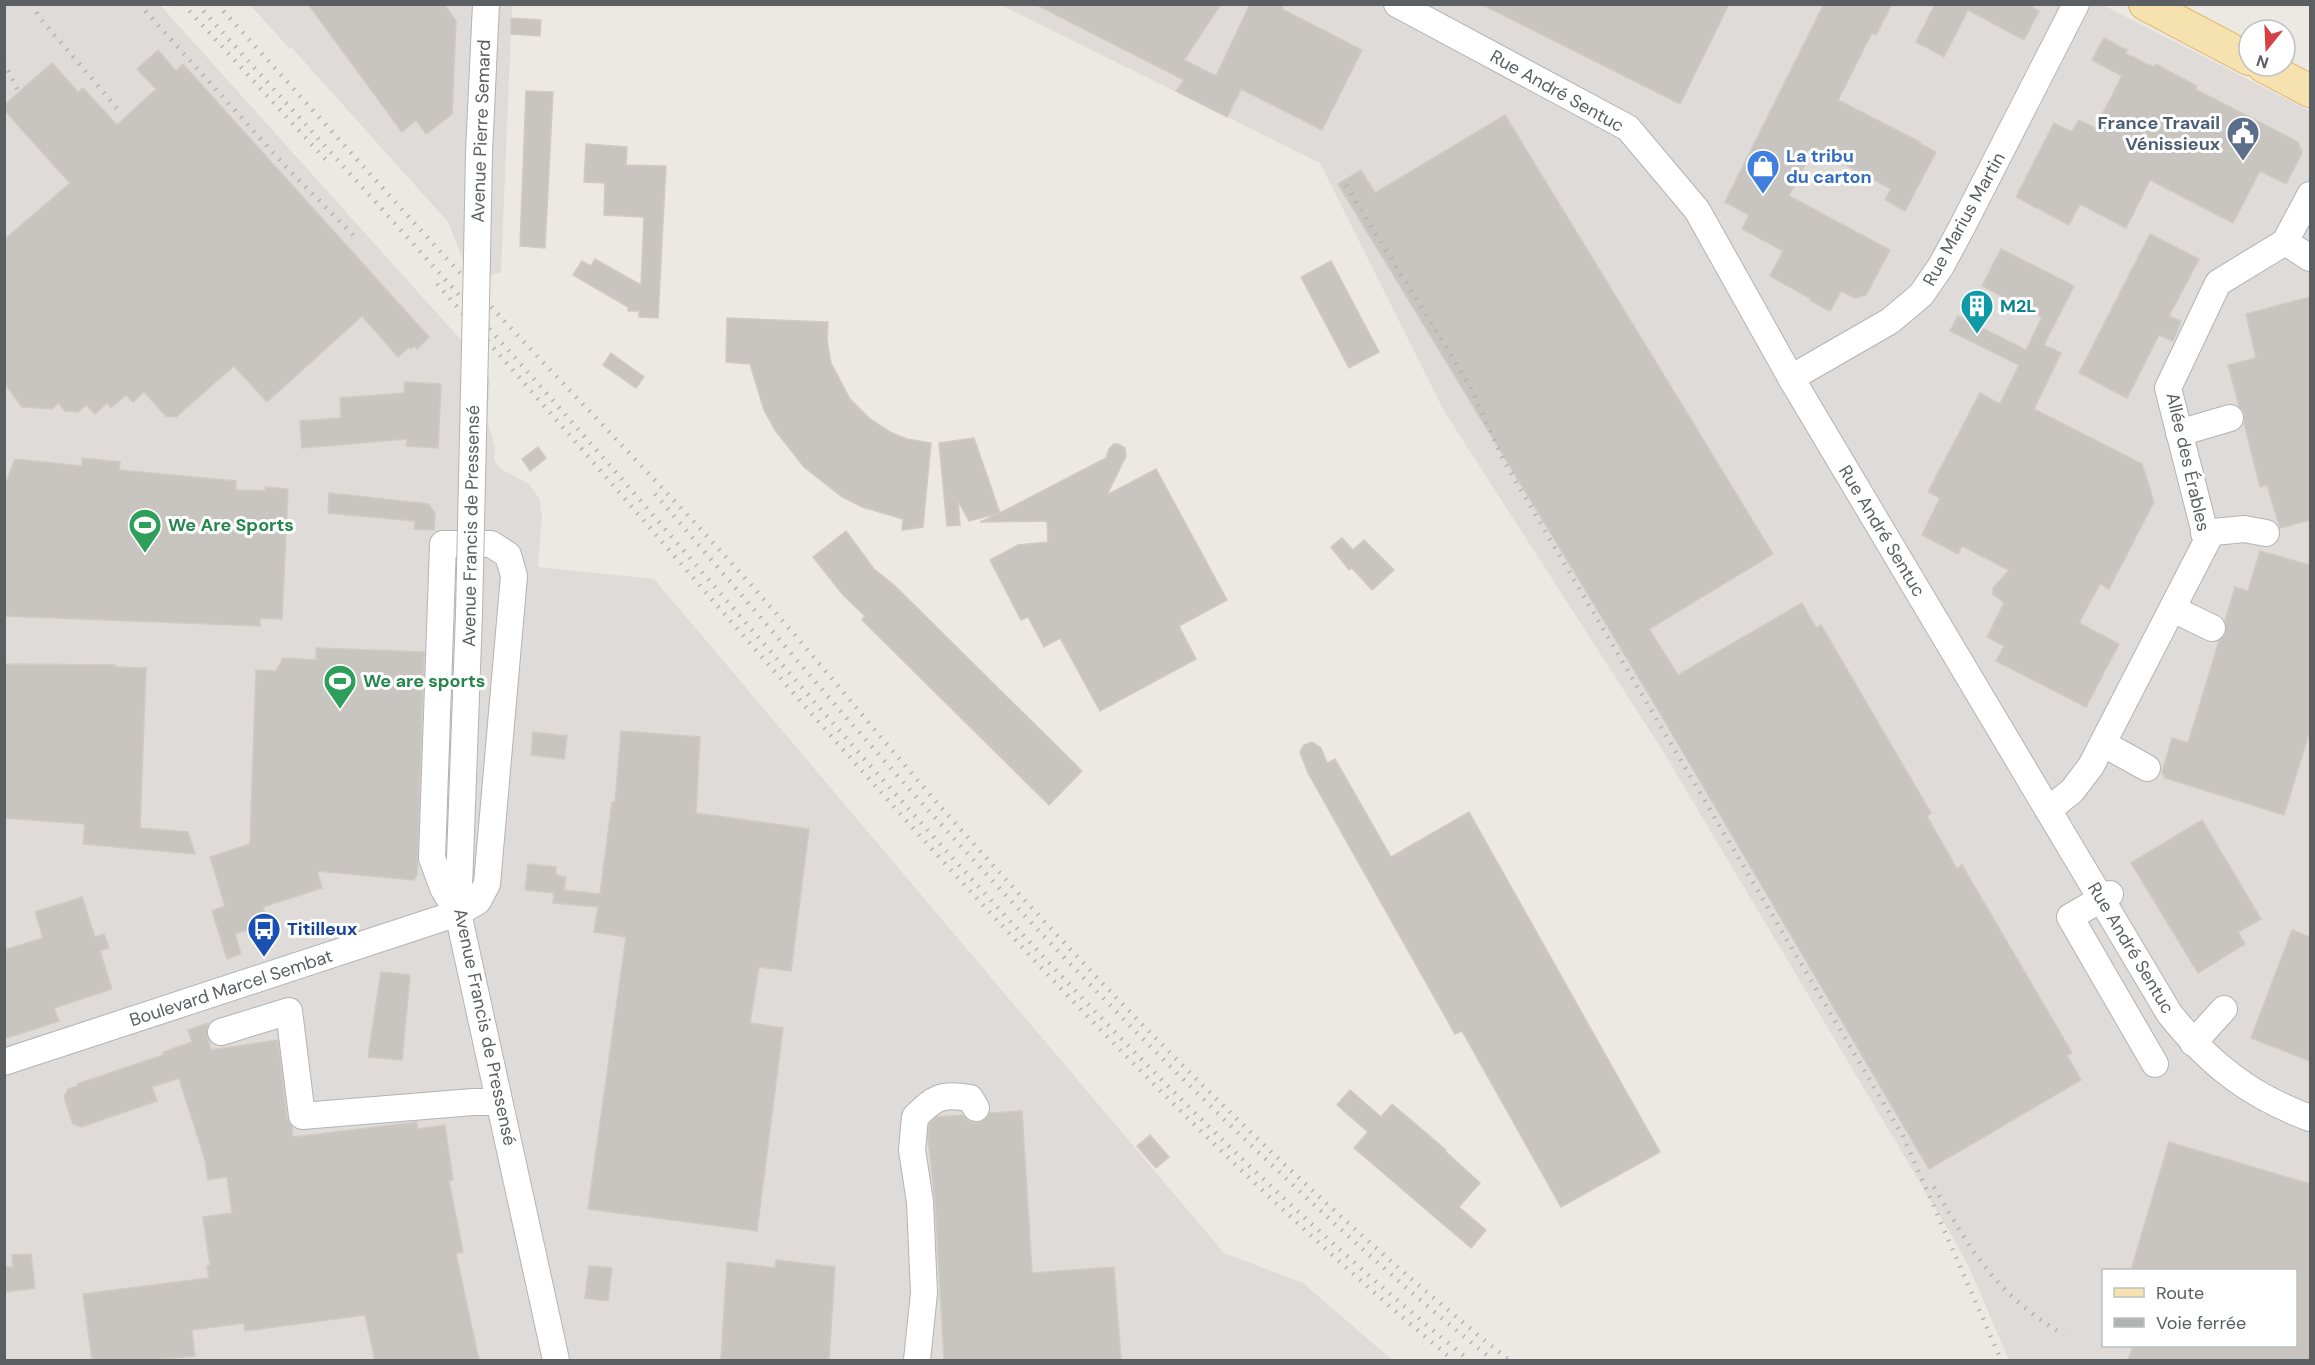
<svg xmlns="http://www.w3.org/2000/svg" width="2315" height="1365" viewBox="0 0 2315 1365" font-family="'DM Sans',sans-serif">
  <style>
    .industrial { fill: #dedbd8; fill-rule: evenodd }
    .building { fill: #c8c4c0; stroke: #d0cac2; stroke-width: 1.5 }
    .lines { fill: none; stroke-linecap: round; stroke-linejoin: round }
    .minor-casing { stroke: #b1b4b7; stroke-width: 28 }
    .major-casing { stroke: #e1b168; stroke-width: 34 }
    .minor { stroke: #fff; stroke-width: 26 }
    .major { stroke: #f5e2af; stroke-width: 32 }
    .rail { stroke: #b1b2b2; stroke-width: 4.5; stroke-dasharray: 1.5 8; stroke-linecap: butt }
    .minor-bridge-casing { stroke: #b1b4b7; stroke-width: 28; stroke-linecap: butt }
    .minor-bridge { stroke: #fff; stroke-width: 26 }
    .labels { text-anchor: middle; stroke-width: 6; stroke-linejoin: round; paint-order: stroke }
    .street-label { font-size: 18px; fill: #5b5f62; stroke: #fff }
    .service-label { font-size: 18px; font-weight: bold; fill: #4e5e75; stroke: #fff; text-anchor: end }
    .shop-label { font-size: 18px; font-weight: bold; fill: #366cbe; stroke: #fff; text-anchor: start }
    .culture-label { font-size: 18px; font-weight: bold; fill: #0d838f; stroke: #fff; text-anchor: start }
    .leisure-label { font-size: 18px; font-weight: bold; fill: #27864d; stroke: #fff; text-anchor: start }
    .transit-label { font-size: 18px; font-weight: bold; fill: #164399; stroke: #fff; text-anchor: start }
  </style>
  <rect width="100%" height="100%" fill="#ece9e3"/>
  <!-- industrial -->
  <g class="industrial">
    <path d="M 5,4 L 160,5 L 461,340 L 461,359 L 481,366 L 490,380 L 487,419 L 495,448 L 494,459 L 501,469 L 529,484 L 539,498 L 542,515 L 538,567 L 654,579 L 1224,1253 L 1303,1283 L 1392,1360 L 5,1360 Z"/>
    <path d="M 250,5 L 512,5 L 501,272 L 487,277 L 468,272 L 448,222 L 291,47 L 289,48 Z"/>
    <path d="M 1001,5 L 2103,5 L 2310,111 L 2310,1360 L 2009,1360 L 1969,1267 L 1950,1233 L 1661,748 L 1444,411 L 1320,163 ZM 2104,1270 L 2296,1270 L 2296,1346 L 2104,1346 Z"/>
  </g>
  <!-- building -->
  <g class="building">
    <path d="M 308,4 L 444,4 L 456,21 L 452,114 L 426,134 L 416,120 L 402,132 Z"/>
    <path d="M 1035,4 L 1221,4 L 1184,60 L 1216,76 L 1250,4 L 1284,4 L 1282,9 L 1362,50 L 1322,130 L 1241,89 L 1227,117 L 1176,91 L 1184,80 Z"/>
    <path d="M 1481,4 L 1729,4 L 1680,104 Z"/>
    <path d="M 1824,4 L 1892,4 L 1876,35 L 1872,33 L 1838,100 L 1920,142 L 1919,143 L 1936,152 L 1905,211 L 1885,200 L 1891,189 L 1814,148 L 1789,196 L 1890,250 L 1866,295 L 1855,298 L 1841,291 L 1830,311 L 1811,301 L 1811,299 L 1770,276 L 1783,251 L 1742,229 L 1749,215 L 1725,202 Z"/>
    <path d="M 1935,4 L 2027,4 L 2039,11 L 2024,40 L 1968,10 L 1944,57 L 1916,42 Z"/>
    <path d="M 511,18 L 541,20 L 540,36 L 511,34 Z"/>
    <path d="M 2104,38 L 2127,50 L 2125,53 L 2153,67 L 2156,64 L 2197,86 L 2195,89 L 2298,142 L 2302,153 L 2286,184 L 2260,171 L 2233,223 L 2150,180 L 2126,228 L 2080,204 L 2069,225 L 2016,197 L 2054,123 L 2072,132 L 2079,120 L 2095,128 L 2122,76 L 2092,60 Z"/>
    <path d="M 158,50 L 176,71 L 183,64 L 429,337 L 417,349 L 414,346 L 411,349 L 409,347 L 398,357 L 362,316 L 267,402 L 234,366 L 176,417 L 166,416 L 144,392 L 133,402 L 126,395 L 111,408 L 107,403 L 95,414 L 86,405 L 78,412 L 65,411 L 58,403 L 52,409 L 22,407 L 4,383 L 4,240 L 70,183 L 4,110 L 4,105 L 52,63 L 78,92 L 83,88 L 117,125 L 156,89 L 137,69 Z"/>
    <path d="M 526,91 L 553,92 L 545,248 L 520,246 Z"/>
    <path d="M 1505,115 L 1773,554 L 1649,629 L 1678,675 L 1802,603 L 1816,628 L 1821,625 L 1931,813 L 1927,816 L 1957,869 L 1962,865 L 2072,1053 L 2067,1055 L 2081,1080 L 1929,1169 L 1648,693 L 1338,184 L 1361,170 L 1375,193 Z"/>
    <path d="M 586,144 L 627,147 L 626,165 L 666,166 L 658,318 L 639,317 L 639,311 L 628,311 L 628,307 L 573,275 L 582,261 L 591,266 L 595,259 L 641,285 L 644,217 L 604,215 L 605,183 L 584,182 Z"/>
    <path d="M 2150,234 L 2199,259 L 2169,316 L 2181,321 L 2173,341 L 2159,335 L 2127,398 L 2079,373 Z"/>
    <path d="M 2001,249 L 2074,286 L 2044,345 L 2061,353 L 2034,409 L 2142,464 L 2154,502 L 2109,589 L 2100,584 L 2079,623 L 2119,644 L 2086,707 L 1996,661 L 2004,646 L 1987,637 L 2004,603 L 1993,594 L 1993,588 L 2009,570 L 1962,546 L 1958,554 L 1922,535 L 1940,498 L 1928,492 L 1980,393 L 2000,404 L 2019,365 L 1950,331 L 1958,316 L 2026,350 L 2042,317 L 1982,286 Z"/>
    <path d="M 1331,261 L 1379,352 L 1349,368 L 1301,277 Z"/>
    <path d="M 2310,297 L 2310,520 L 2280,528 L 2267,485 L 2260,487 L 2244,423 L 2244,414 L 2239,406 L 2228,365 L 2256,358 L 2246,314 Z"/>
    <path d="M 727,318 L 828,322 L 827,340 L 831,363 L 850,399 L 870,419 L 890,432 L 907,439 L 931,443 L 923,527 L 902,530 L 903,519 L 862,507 L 841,496 L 804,467 L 775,430 L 764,410 L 750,364 L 726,362 Z"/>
    <path d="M 611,353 L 644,377 L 636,388 L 603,365 Z"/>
    <path d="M 405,382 L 441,384 L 438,448 L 406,446 L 407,439 L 302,448 L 300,421 L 341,418 L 340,398 L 404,393 Z"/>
    <path d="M 974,438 L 1000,513 L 1106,458 L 1109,449 L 1114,444 L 1118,444 L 1125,448 L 1126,456 L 1107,495 L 1156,469 L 1227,600 L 1179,626 L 1196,659 L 1100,711 L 1060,638 L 1044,647 L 1028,617 L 1021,620 L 990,560 L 1018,545 L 1048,542 L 1047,521 L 980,522 L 1000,513 L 969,521 L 958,501 L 960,525 L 947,526 L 939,443 Z"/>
    <path d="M 538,447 L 546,458 L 530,471 L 522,459 Z"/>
    <path d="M 82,458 L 120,462 L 119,470 L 236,481 L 236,490 L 265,491 L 265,487 L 288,489 L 282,619 L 260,618 L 260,626 L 4,616 L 4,480 L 7,480 L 15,459 L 82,466 Z"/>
    <path d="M 329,493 L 429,504 L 435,514 L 434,530 L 414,529 L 415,521 L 328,513 Z"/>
    <path d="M 846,531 L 874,569 L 895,586 L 1082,771 L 1049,805 L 862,620 L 865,616 L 844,596 L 813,557 Z"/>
    <path d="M 1342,538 L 1353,550 L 1364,540 L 1394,570 L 1372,590 L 1352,568 L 1349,570 L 1331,547 Z"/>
    <path d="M 2260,551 L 2310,565 L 2310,730 L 2284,815 L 2165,778 L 2162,772 L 2172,738 L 2188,743 L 2219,641 L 2226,634 L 2225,621 L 2235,587 L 2248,591 Z"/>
    <path d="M 316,648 L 424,652 L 417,875 L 414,880 L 317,871 L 322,888 L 263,907 L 268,923 L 235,934 L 241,954 L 227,959 L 212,911 L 225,906 L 210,857 L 250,844 L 256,670 L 276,671 L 283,658 L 316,660 Z"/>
    <path d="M 4,664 L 115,665 L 115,667 L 146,668 L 140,828 L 188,832 L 195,854 L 83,844 L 85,824 L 4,818 Z"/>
    <path d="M 621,731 L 700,737 L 696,813 L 809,829 L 791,971 L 759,967 L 750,1023 L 783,1028 L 757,1231 L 588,1209 L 626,937 L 594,932 L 598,907 L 553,903 L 554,893 L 525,890 L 528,864 L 556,867 L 556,875 L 566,877 L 564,890 L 600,894 L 612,802 L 615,802 Z"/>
    <path d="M 533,732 L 567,736 L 564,759 L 531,755 Z"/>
    <path d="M 1312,742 L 1321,748 L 1327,763 L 1335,759 L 1391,857 L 1469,812 L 1660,1152 L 1561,1207 L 1462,1031 L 1455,1034 L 1308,773 L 1300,752 L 1304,745 Z"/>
    <path d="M 2202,820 L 2261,919 L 2238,932 L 2245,944 L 2198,973 L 2131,863 Z"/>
    <path d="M 82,897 L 95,937 L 104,934 L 109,948 L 100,951 L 112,989 L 54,1008 L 59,1021 L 4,1039 L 4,950 L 43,938 L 35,912 Z"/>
    <path d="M 2292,930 L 2310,937 L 2310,1061 L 2251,1038 Z"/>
    <path d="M 381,972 L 410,975 L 402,1060 L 368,1057 Z"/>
    <path d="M 208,1023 L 207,1036 L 211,1050 L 278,1040 L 287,1118 L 292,1127 L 293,1137 L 417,1122 L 418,1129 L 445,1125 L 453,1180 L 449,1181 L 463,1252 L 456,1254 L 479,1360 L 375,1360 L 365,1315 L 245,1331 L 244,1323 L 192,1330 L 195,1356 L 154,1360 L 92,1360 L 83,1294 L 209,1278 L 207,1266 L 210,1265 L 203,1217 L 232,1213 L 227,1177 L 208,1180 L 205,1160 L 179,1078 L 152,1087 L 157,1101 L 81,1127 L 73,1124 L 64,1097 L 68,1089 L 78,1086 L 77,1084 L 163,1055 L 163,1052 L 192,1042 L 188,1030 Z"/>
    <path d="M 1350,1090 L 1381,1117 L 1392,1104 L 1446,1150 L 1445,1151 L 1480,1183 L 1459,1207 L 1486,1230 L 1471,1248 L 1354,1148 L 1368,1132 L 1337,1105 Z"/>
    <path d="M 1022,1111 L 1032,1273 L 1114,1267 L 1121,1360 L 944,1360 L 935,1201 L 928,1138 L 929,1124 L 937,1117 L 963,1115 L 968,1121 L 977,1123 L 984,1120 L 990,1113 Z"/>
    <path d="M 1150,1135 L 1169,1157 L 1156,1168 L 1137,1146 Z"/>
    <path d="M 2169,1142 L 2310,1184 L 2310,1360 L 2128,1360 L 2133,1346 L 2295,1346 L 2295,1270 L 2131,1270 Z"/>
    <path d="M 31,1254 L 35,1288 L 4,1292 L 4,1267 L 13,1267 L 12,1255 Z"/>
    <path d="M 776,1260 L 835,1267 L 829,1360 L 721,1360 L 727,1262 L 775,1268 Z"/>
    <path d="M 589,1266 L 612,1268 L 608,1301 L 585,1298 Z"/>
  </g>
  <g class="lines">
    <!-- minor casing -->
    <g class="minor-casing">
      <g id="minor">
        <path d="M 1397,4 L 1628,128 L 1697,210 L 1791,378 L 2169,1013 C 2209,1064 2250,1096 2310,1118"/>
        <path d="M 2285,242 L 2310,258"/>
        <path d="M 477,257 L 479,152 L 486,4"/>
        <path d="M 1791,378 L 1890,321 L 1921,295 L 1941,266 L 1961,229 L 2076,4"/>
        <path d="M 2179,433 L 2230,418"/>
        <path d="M 2204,533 L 2244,529 L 2266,533"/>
        <path d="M 2173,609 L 2212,628"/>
        <path d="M 469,614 L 458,913 L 556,1360"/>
        <path d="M 2104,744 L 2147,768"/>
        <path d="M 2048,810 L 2072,791 L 2091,766 L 2207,541 L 2168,388 L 2218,283 L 2285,242 L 2310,195"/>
        <path d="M 2110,894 L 2070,917 L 2155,1064"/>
        <path d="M 221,1032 L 289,1011 L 302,1116 L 473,1102 L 499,1102"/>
        <path d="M 2193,1043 L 2224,1009"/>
        <path d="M 4,1062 L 458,913 L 478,901 L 487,884 L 514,576 L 508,555 L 491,544 L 443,544 L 432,858 L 443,888 L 458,913"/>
        <path d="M 917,1360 L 924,1293 L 920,1202 L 912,1150 L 915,1117 C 935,1097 942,1093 970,1098 L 976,1108"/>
      </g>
    </g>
    <!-- major casing -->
    <g class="major-casing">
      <g id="major">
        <path d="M 2145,4 L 2249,59"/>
        <path d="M 2263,66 L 2310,91"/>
      </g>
    </g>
    <!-- minor -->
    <use href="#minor" class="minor"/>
    <!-- major -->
    <use href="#major" class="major"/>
    <!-- rail -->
    <g class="rail">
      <path d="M 32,4 L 40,18 L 121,113"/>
      <path d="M 139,4 L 286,167 L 353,235"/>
      <path d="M 183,4 L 327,161"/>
      <path d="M 197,4 C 347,171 499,337 646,507 C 904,806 1161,1110 1469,1360"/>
      <path d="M 217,4 C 314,111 410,220 508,325 C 592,415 678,502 759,594 C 826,669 888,748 955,823 C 1124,1013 1310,1201 1509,1360"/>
      <path d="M 4,62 L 17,89"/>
      <path d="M 1346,185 L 1470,386 L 1505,463 L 1903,1136 L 2001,1360"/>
      <path d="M 437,284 C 765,653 1072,1043 1453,1360"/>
      <path d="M 655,494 C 718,567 781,642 844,715 C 976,866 1112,1013 1257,1151 C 1333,1223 1411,1295 1493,1360"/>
      <path d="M 1934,1187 C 1973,1254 1996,1294 2064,1335"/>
    </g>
    <!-- minor-bridge casing -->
    <g class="minor-bridge-casing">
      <path id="minor-bridge" d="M 469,614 L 477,257"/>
    </g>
    <!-- minor-bridge -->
    <use href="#minor-bridge" class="minor-bridge"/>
  </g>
  <!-- icons -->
  <defs>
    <g id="civic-pin" transform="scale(1.725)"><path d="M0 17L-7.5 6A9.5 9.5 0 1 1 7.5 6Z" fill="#5c6f8a" stroke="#fff"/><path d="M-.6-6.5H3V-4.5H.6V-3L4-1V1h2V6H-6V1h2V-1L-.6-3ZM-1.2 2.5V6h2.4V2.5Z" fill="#fff"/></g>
    <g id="shop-pin" transform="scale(1.725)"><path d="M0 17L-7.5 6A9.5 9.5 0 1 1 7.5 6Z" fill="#3f7fe0" stroke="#fff"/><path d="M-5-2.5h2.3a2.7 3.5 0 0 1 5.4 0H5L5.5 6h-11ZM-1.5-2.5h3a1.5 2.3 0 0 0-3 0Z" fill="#fff"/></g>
    <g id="building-pin" transform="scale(1.725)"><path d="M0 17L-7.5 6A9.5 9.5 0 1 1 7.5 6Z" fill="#0f9aa8" stroke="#fff"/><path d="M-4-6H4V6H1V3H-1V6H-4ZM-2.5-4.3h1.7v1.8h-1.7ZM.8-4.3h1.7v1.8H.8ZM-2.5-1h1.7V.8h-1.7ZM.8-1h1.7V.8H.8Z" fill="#fff"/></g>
    <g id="stadium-pin" transform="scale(1.725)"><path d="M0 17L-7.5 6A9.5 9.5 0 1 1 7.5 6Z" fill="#2e9e5b" stroke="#fff"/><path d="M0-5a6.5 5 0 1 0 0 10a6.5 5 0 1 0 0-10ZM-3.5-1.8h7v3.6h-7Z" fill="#fff"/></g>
    <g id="bus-pin" transform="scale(1.725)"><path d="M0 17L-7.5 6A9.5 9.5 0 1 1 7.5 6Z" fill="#1a4fb4" stroke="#fff"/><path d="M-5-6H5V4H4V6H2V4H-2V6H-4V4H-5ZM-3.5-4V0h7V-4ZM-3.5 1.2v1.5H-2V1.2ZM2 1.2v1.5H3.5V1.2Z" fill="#fff"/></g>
  </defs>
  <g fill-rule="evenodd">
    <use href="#civic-pin" x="2243" y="133"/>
    <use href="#shop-pin" x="1763" y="166"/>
    <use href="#building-pin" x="1977" y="306"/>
    <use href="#stadium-pin" x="145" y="525"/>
    <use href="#stadium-pin" x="340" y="681"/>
    <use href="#bus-pin" x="264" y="929"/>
  </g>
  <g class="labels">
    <!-- street labels -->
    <g class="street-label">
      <text transform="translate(1557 91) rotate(29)" y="6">Rue André Sentuc</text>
      <text transform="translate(481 131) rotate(-88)" y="6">Avenue Pierre Semard</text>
      <text transform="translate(1964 219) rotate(-61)" y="6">Rue Marius Martin</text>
      <text transform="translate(2188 462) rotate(77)" y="6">Allée des Érables</text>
      <text transform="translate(471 526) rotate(-89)" y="6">Avenue Francis de Pressensé</text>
      <text transform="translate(1882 531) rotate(59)" y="6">Rue André Sentuc</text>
      <text transform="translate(2131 948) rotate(59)" y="6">Rue André Sentuc</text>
      <text transform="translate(231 988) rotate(-18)" y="6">Boulevard Marcel Sembat</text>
      <text transform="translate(485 1027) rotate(78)" y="6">Avenue Francis de Pressensé</text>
    </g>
    <!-- service labels -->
    <g class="service-label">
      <text x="2220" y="129">France Travail<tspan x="2220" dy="21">Vénissieux</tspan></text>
    </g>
    <!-- shop labels -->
    <g class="shop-label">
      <text x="1786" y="162">La tribu<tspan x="1786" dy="21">du carton</tspan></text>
    </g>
    <!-- culture labels -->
    <g class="culture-label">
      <text x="2000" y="312">M2L</text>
    </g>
    <!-- leisure labels -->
    <g class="leisure-label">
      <text x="168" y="531">We Are Sports</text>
      <text x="363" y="687">We are sports</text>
    </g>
    <!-- transit labels -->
    <g class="transit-label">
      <text x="287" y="935">Titilleux</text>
    </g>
  </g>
  <!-- border -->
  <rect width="2315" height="1365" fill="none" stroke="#5b5f62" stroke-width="12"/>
  <!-- legend -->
  <rect x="2102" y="1269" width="195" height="78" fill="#ffffff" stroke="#bdbfc0" stroke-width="1.5"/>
  <rect x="2114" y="1288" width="30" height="9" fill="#f5e2af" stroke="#bdbfc0" stroke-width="1.5"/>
  <text x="2156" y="1299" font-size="18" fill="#5b5f62">Route</text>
  <rect x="2114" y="1318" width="30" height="9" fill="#b1b2b2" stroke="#bdbfc0" stroke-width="1.5"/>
  <text x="2156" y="1329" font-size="18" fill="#5b5f62">Voie ferrée</text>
  <!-- north arrow -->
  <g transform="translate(2267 48) rotate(198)"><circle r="28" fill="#ffffff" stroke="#bdbfc0" stroke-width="1.5"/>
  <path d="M0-4.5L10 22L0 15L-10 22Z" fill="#d54147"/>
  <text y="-9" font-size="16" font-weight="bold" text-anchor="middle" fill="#5b5f62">N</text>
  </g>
</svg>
